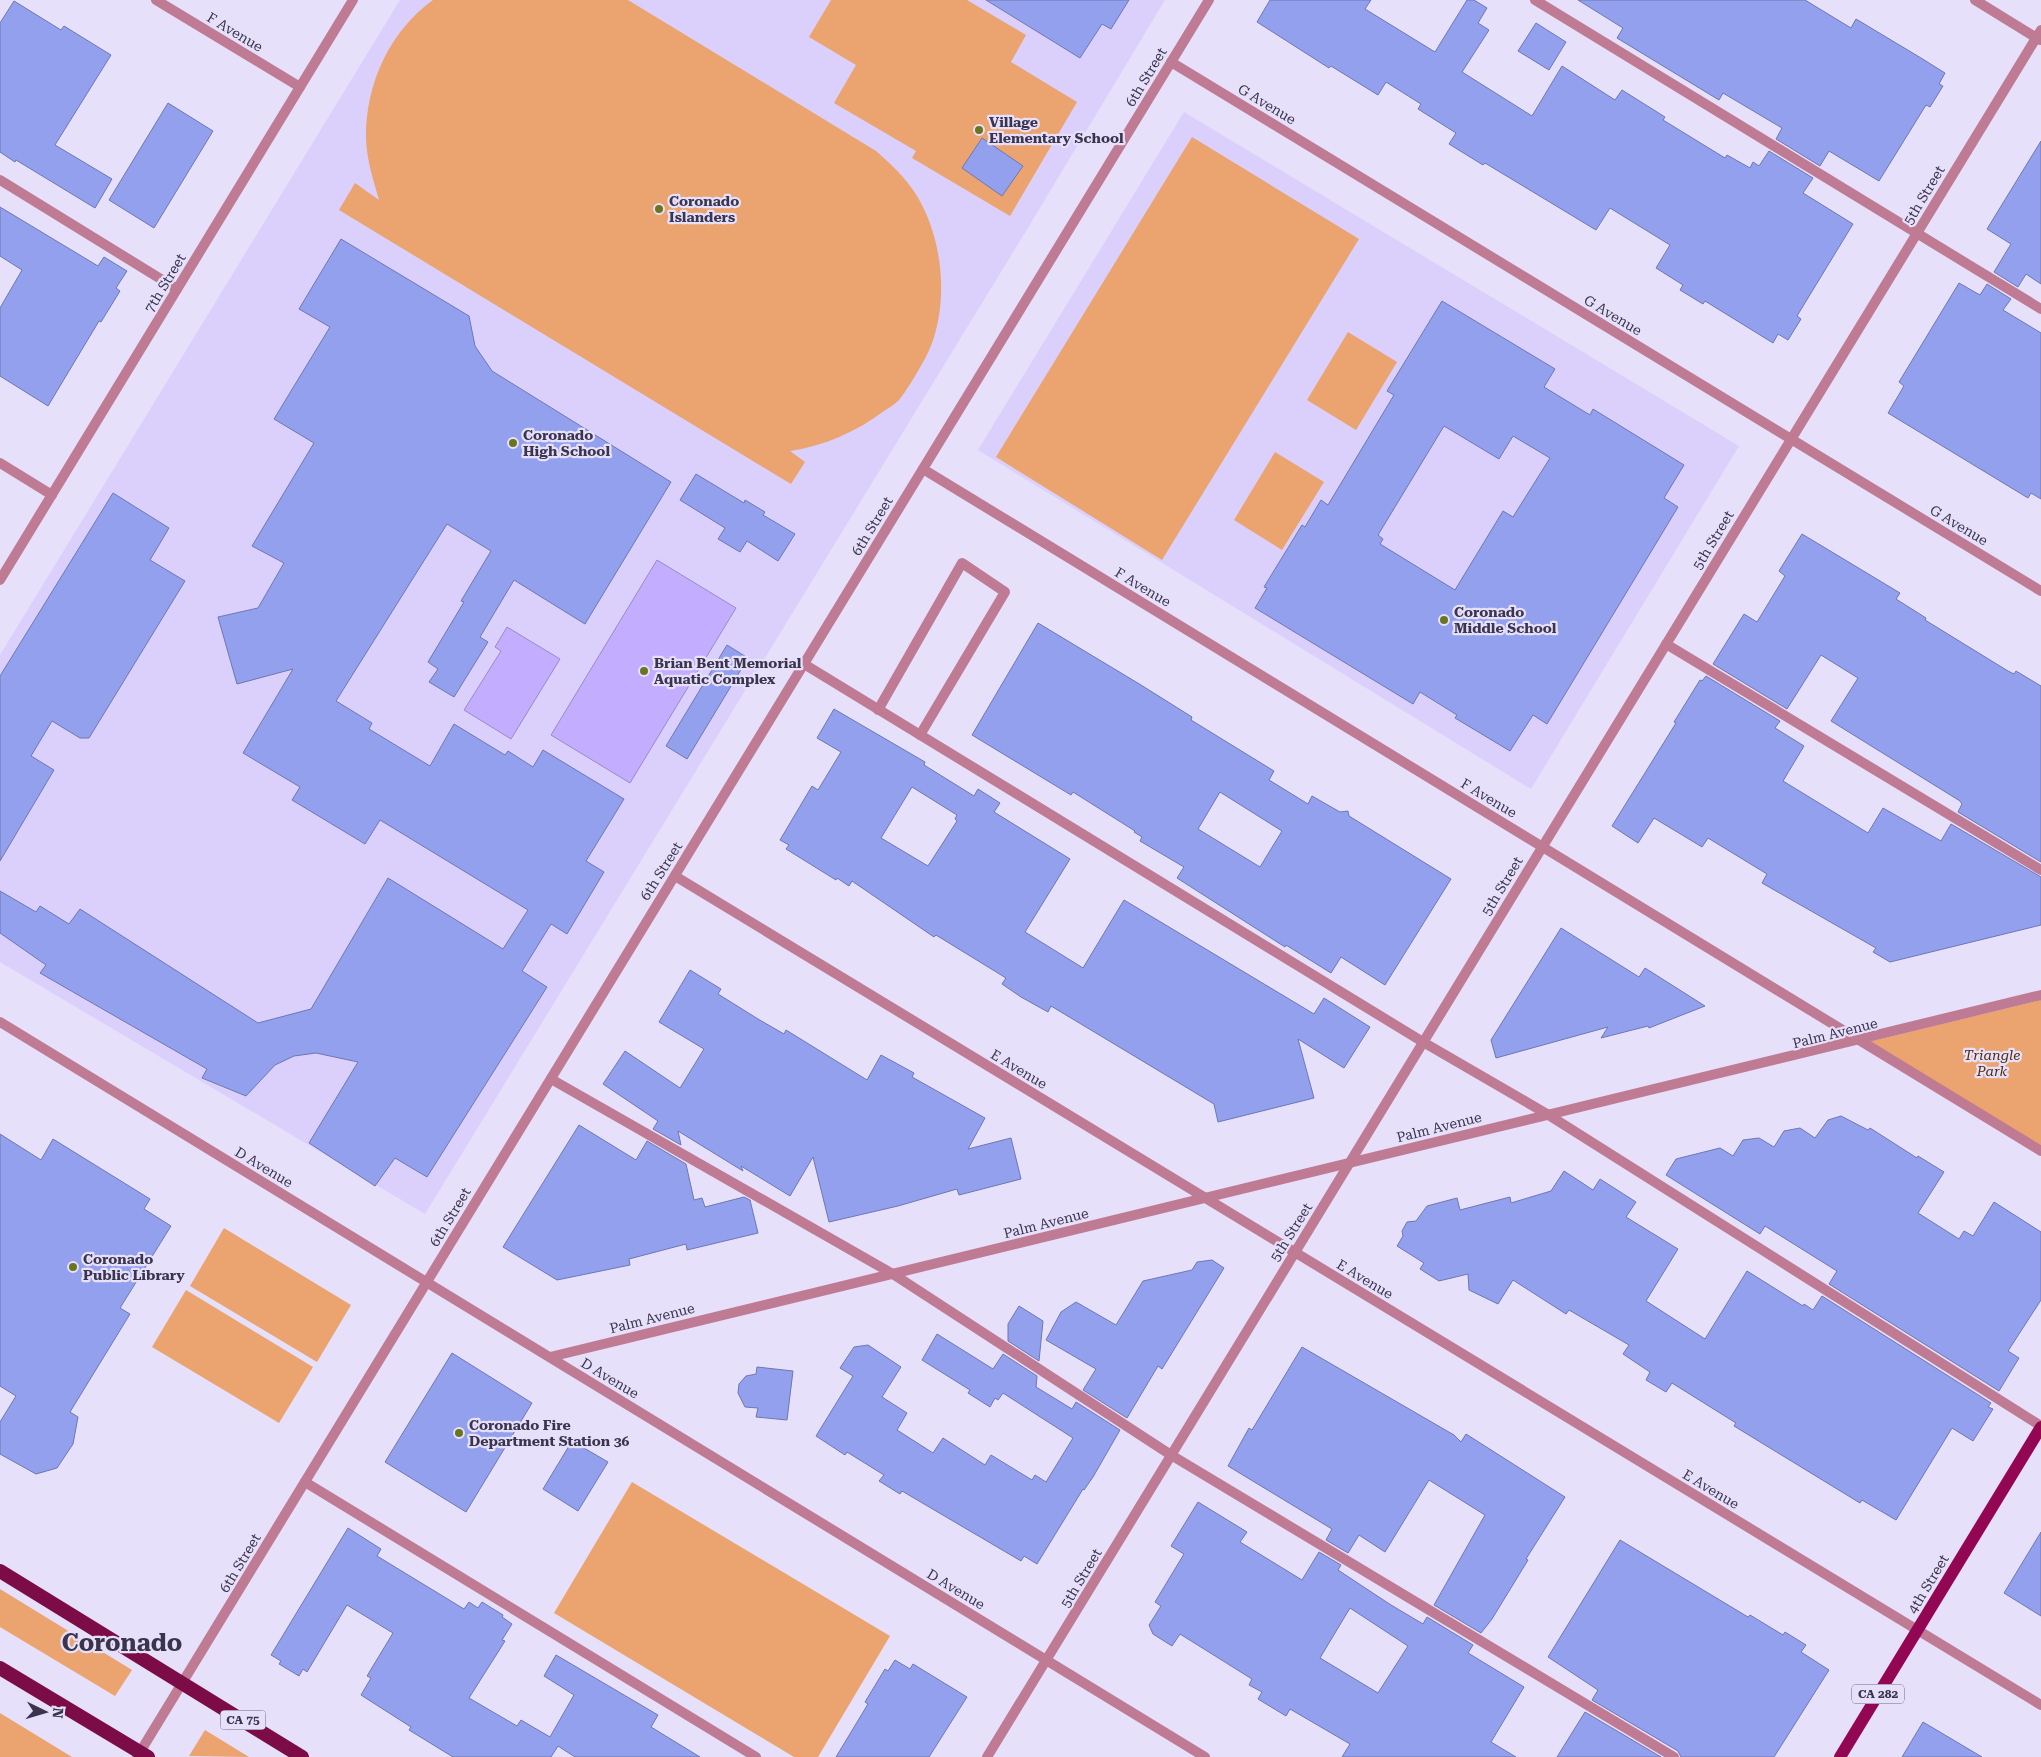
<svg xmlns="http://www.w3.org/2000/svg" width="2041" height="1757" viewBox="0 0 2041 1757" font-family="'Roboto Serif',serif">
  <style>
    .built { fill: #dad0fb }
    .green { fill: #eba36f }
    .water { fill: #c3adfe; stroke: #9a89c9 }
    .building { fill: #93a0ee; stroke: #6e77b2; fill-rule: evenodd }
    .lines { fill: none; stroke-linecap: round; stroke-linejoin: round }
    .service { stroke: #c07b94; stroke-width: 10 }
    .minor { stroke: #c07b94; stroke-width: 10 }
    .tertiary { stroke: #c07b94; stroke-width: 10 }
    .primary { stroke: #920653; stroke-width: 12 }
    .trunk { stroke: #7c0c47; stroke-width: 14 }
    .poi-dot { fill: #6a751f; stroke: #e6e0fa; stroke-width: 2 }
    .labels { text-anchor: middle; stroke-width: 4.5; stroke-linejoin: round; paint-order: stroke }
    .shield { fill: #e6e0fa; stroke: #6e6882; stroke-width: 1 }
    .shield-label { font-size: 12px; font-weight: bold; fill: #3b344e }
    .street-label { font-size: 14px; fill: #3b344e; stroke: #e6e0fa }
    .poi-label { font-size: 14px; font-weight: bold; fill: #3b344e; stroke: #e6e0fa; text-anchor: start }
    .park-label { font-size: 14px; font-style: italic; fill: #4f2a0b; stroke: #e6e0fa }
    .town-label { font-size: 24px; font-weight: bold; fill: #3b344e; stroke: #e6e0fa }
  </style>
  <rect width="100%" height="100%" fill="#e6e0fa"/>
  <!-- built -->
  <g class="built">
    <path d="M 400,0 L 1165,0 L 1026,231 L 425,1214 L 0,962 L 0,655 Z"/>
    <path d="M 1184,112 L 1739,446 L 1531,789 L 978,450 Z"/>
  </g>
  <!-- green -->
  <g class="green">
    <path d="M 433,0 L 628,0 L 876,151 C 891,164 907,179 917,196 C 941,236 948,292 934,337 C 930,351 920,368 912,381 C 908,387 904,394 899,400 C 895,404 889,408 884,411 C 856,432 824,446 790,451 L 805,462 L 791,484 L 339,210 L 355,183 L 379,200 C 373,179 366,158 366,136 C 366,83 390,31 433,0 Z"/>
    <path d="M 831,0 L 967,0 L 1026,35 L 1011,62 L 1077,102 L 1010,216 L 912,158 L 916,151 L 834,103 L 856,65 L 809,37 Z"/>
    <path d="M 1192,137 L 1359,239 L 1162,560 L 996,457 Z"/>
    <path d="M 1348,332 L 1397,362 L 1356,430 L 1307,400 Z"/>
    <path d="M 1275,452 L 1324,482 L 1282,550 L 1234,520 Z"/>
    <path d="M 2041,1000 L 2041,1149 L 1864,1043 Z"/>
    <path d="M 224,1228 L 351,1305 L 317,1362 L 190,1286 Z"/>
    <path d="M 186,1290 L 313,1367 L 279,1423 L 152,1347 Z"/>
    <path d="M 632,1482 L 890,1636 L 818,1757 L 794,1757 L 554,1613 Z"/>
    <path d="M 0,1589 L 132,1670 L 115,1696 L 0,1627 Z"/>
    <path d="M 0,1713 L 72,1757 L 0,1757 Z"/>
    <path d="M 205,1730 L 249,1757 L 189,1756 Z"/>
  </g>
  <!-- water -->
  <g class="water">
    <path d="M 657,560 L 736,608 L 630,783 L 551,735 Z"/>
    <path d="M 507,627 L 560,659 L 511,739 L 464,710 L 501,651 L 495,647 Z"/>
  </g>
  <!-- building -->
  <g class="building">
    <path d="M 986,0 L 1129,0 L 1111,29 L 1102,24 L 1080,58 Z"/>
    <path d="M 1270,0 L 1371,0 L 1365,9 L 1435,52 L 1467,0 L 1474,0 L 1487,8 L 1478,23 L 1489,30 L 1462,72 L 1532,116 L 1562,66 L 1615,100 L 1622,90 L 1665,117 L 1663,120 L 1725,158 L 1727,155 L 1750,168 L 1753,162 L 1759,166 L 1769,151 L 1813,178 L 1803,193 L 1853,224 L 1797,316 L 1801,319 L 1788,340 L 1778,334 L 1773,343 L 1705,301 L 1703,304 L 1680,290 L 1683,285 L 1656,268 L 1670,245 L 1610,208 L 1596,230 L 1485,163 L 1483,165 L 1449,144 L 1456,133 L 1418,109 L 1421,104 L 1386,82 L 1378,95 L 1331,66 L 1329,68 L 1257,22 Z"/>
    <path d="M 1578,0 L 1805,0 L 1851,28 L 1856,19 L 1921,58 L 1945,73 L 1939,84 L 1943,86 L 1930,107 L 1926,105 L 1879,181 L 1829,151 L 1820,166 L 1776,139 L 1782,128 L 1723,93 L 1719,100 L 1617,38 L 1623,28 Z"/>
    <path d="M 14,1 L 61,30 L 64,26 L 111,55 L 55,145 L 112,179 L 95,208 L 16,160 L 15,162 L 0,152 L 0,23 Z"/>
    <path d="M 1536,23 L 1566,42 L 1549,70 L 1518,51 Z"/>
    <path d="M 168,103 L 213,131 L 154,228 L 109,200 Z"/>
    <path d="M 982,138 L 1023,166 L 1002,196 L 962,168 Z"/>
    <path d="M 2041,141 L 2041,284 L 2026,274 L 2018,287 L 1994,272 L 2011,244 L 1987,229 Z"/>
    <path d="M 0,207 L 98,266 L 104,257 L 127,271 L 116,288 L 120,291 L 101,322 L 99,321 L 48,406 L 0,376 L 0,308 L 22,270 L 0,256 Z"/>
    <path d="M 341,239 L 469,316 L 475,346 L 492,371 L 671,482 L 585,624 L 514,580 L 480,637 L 488,642 L 454,697 L 429,682 L 438,669 L 428,662 L 464,602 L 461,601 L 491,551 L 447,524 L 336,701 L 372,723 L 369,729 L 430,766 L 454,724 L 505,755 L 508,751 L 533,767 L 543,750 L 624,799 L 586,861 L 604,872 L 567,934 L 551,924 L 522,971 L 547,987 L 427,1177 L 395,1158 L 375,1186 L 309,1143 L 358,1062 L 316,1053 L 294,1056 L 275,1065 L 246,1096 L 202,1078 L 207,1069 L 40,973 L 46,965 L 0,933 L 0,891 L 36,912 L 40,906 L 69,924 L 80,909 L 258,1023 L 311,1009 L 388,878 L 503,949 L 528,910 L 380,820 L 365,844 L 292,800 L 300,787 L 243,753 L 293,669 L 237,684 L 218,617 L 258,608 L 284,563 L 252,546 L 314,443 L 274,419 L 330,327 L 299,309 Z"/>
    <path d="M 1959,283 L 1980,295 L 1987,284 L 2011,299 L 2003,310 L 2041,333 L 2041,499 L 2031,493 L 2028,498 L 1888,413 L 1904,386 L 1899,382 Z"/>
    <path d="M 1442,301 L 1555,369 L 1544,387 L 1590,415 L 1593,409 L 1684,465 L 1664,498 L 1678,507 L 1547,724 L 1533,715 L 1510,751 L 1455,718 L 1457,715 L 1420,692 L 1413,704 L 1255,608 L 1267,588 L 1264,587 L 1302,525 L 1305,527 L 1321,500 L 1328,505 L 1394,395 L 1387,391 ZM 1444,426 L 1499,459 L 1513,436 L 1550,458 L 1513,517 L 1503,511 L 1455,590 L 1380,544 L 1383,539 L 1378,535 Z"/>
    <path d="M 696,474 L 744,503 L 745,500 L 765,512 L 763,515 L 795,534 L 778,561 L 747,541 L 740,552 L 718,539 L 725,528 L 680,500 Z"/>
    <path d="M 113,493 L 169,528 L 150,560 L 185,581 L 89,738 L 80,738 L 52,721 L 31,756 L 54,770 L 0,861 L 0,676 Z"/>
    <path d="M 1802,534 L 1900,593 L 1896,599 L 1926,618 L 1925,620 L 2008,671 L 2014,674 L 2016,671 L 2041,686 L 2041,862 L 1958,812 L 1962,804 L 1960,801 L 1831,721 L 1858,678 L 1821,655 L 1787,709 L 1713,664 L 1744,614 L 1757,622 L 1785,576 L 1779,571 Z"/>
    <path d="M 1038,623 L 1141,685 L 1192,717 L 1191,720 L 1274,771 L 1269,780 L 1308,804 L 1312,796 L 1340,812 L 1348,811 L 1349,816 L 1451,879 L 1385,985 L 1341,957 L 1331,973 L 1286,945 L 1285,947 L 1177,878 L 1184,867 L 1140,841 L 1142,837 L 1134,832 L 1135,831 L 1073,792 L 1071,795 L 972,735 ZM 1220,792 L 1282,831 L 1260,867 L 1198,829 Z"/>
    <path d="M 727,645 L 748,658 L 687,759 L 666,746 Z"/>
    <path d="M 1706,676 L 1780,721 L 1775,728 L 1804,746 L 1783,781 L 1868,833 L 1883,808 L 1941,841 L 1951,824 L 2041,877 L 2041,925 L 1890,962 L 1873,952 L 1876,948 L 1762,883 L 1767,874 L 1708,838 L 1702,847 L 1654,818 L 1638,843 L 1612,826 L 1676,723 L 1674,722 L 1700,680 L 1702,681 Z"/>
    <path d="M 834,709 L 925,762 L 924,765 L 974,796 L 978,789 L 1000,803 L 994,812 L 1070,859 L 1025,932 L 1083,968 L 1124,900 L 1314,1014 L 1324,998 L 1370,1027 L 1344,1068 L 1298,1039 L 1314,1098 L 1218,1122 L 1214,1104 L 1051,1006 L 1048,1012 L 1021,997 L 1002,984 L 1006,978 L 936,935 L 934,937 L 852,881 L 849,886 L 837,878 L 836,880 L 786,849 L 789,845 L 780,840 L 812,786 L 818,790 L 841,752 L 817,738 ZM 912,787 L 957,815 L 955,819 L 957,821 L 928,866 L 881,838 Z"/>
    <path d="M 1561,928 L 1639,977 L 1645,968 L 1705,1006 L 1649,1028 L 1648,1026 L 1601,1038 L 1608,1027 L 1496,1058 L 1491,1040 Z"/>
    <path d="M 690,970 L 721,989 L 718,994 L 758,1019 L 784,1034 L 786,1030 L 867,1080 L 881,1055 L 914,1073 L 912,1077 L 985,1118 L 968,1149 L 1011,1138 L 1021,1179 L 959,1195 L 957,1189 L 898,1206 L 829,1222 L 813,1157 L 790,1196 L 741,1166 L 743,1171 L 678,1131 L 681,1145 L 653,1129 L 658,1121 L 603,1084 L 625,1051 L 680,1088 L 704,1049 L 659,1022 Z"/>
    <path d="M 1841,1116 L 1868,1130 L 1870,1128 L 1917,1158 L 1918,1156 L 1944,1172 L 1918,1213 L 1959,1239 L 1964,1231 L 1973,1236 L 1994,1202 L 2041,1232 L 2041,1300 L 2008,1351 L 2019,1358 L 1999,1391 L 1829,1284 L 1837,1271 L 1765,1226 L 1760,1234 L 1666,1175 L 1676,1159 L 1720,1148 L 1733,1156 L 1743,1140 L 1759,1138 L 1774,1147 L 1784,1131 L 1800,1128 L 1815,1138 L 1828,1120 Z"/>
    <path d="M 579,1125 L 636,1160 L 647,1141 L 686,1164 L 694,1200 L 702,1198 L 705,1207 L 744,1197 L 750,1200 L 758,1233 L 687,1250 L 686,1244 L 629,1259 L 630,1265 L 557,1280 L 503,1247 Z"/>
    <path d="M 0,1134 L 41,1160 L 53,1139 L 150,1199 L 144,1209 L 171,1226 L 120,1308 L 130,1314 L 70,1412 L 78,1417 L 73,1444 L 57,1468 L 36,1474 L 0,1454 L 0,1422 L 16,1396 L 0,1386 Z"/>
    <path d="M 1564,1171 L 1593,1190 L 1600,1179 L 1636,1202 L 1626,1217 L 1678,1249 L 1646,1301 L 1705,1339 L 1747,1271 L 1803,1306 L 1804,1304 L 1813,1310 L 1822,1296 L 1991,1403 L 1988,1407 L 1993,1409 L 1973,1441 L 1952,1428 L 1896,1520 L 1862,1500 L 1860,1503 L 1734,1426 L 1736,1423 L 1672,1383 L 1666,1392 L 1646,1380 L 1650,1372 L 1623,1354 L 1629,1345 L 1569,1310 L 1566,1314 L 1513,1280 L 1498,1304 L 1469,1290 L 1468,1274 L 1439,1281 L 1420,1269 L 1424,1263 L 1397,1246 L 1403,1236 L 1402,1231 L 1407,1222 L 1416,1221 L 1427,1206 L 1457,1198 L 1460,1210 L 1510,1197 L 1511,1203 L 1551,1191 Z"/>
    <path d="M 1212,1260 L 1224,1268 L 1162,1369 L 1158,1366 L 1127,1418 L 1083,1390 L 1096,1369 L 1046,1340 L 1061,1312 L 1076,1302 L 1116,1325 L 1143,1281 L 1192,1270 L 1197,1262 Z"/>
    <path d="M 1019,1306 L 1043,1321 L 1039,1361 L 1008,1341 L 1008,1324 Z"/>
    <path d="M 937,1334 L 993,1369 L 1003,1354 L 1037,1376 L 1036,1387 L 1072,1409 L 1076,1402 L 1120,1430 L 1093,1477 L 1084,1490 L 1083,1489 L 1037,1564 L 1024,1556 L 1021,1561 L 902,1491 L 900,1494 L 879,1481 L 884,1475 L 847,1452 L 845,1455 L 816,1436 L 853,1376 L 840,1368 L 854,1347 L 868,1345 L 901,1367 L 882,1397 L 907,1413 L 897,1430 L 933,1453 L 943,1438 L 985,1465 L 991,1455 L 1032,1480 L 1035,1475 L 1046,1482 L 1073,1438 L 1003,1393 L 998,1400 L 995,1398 L 990,1407 L 968,1393 L 970,1390 L 922,1360 Z"/>
    <path d="M 1302,1347 L 1454,1435 L 1461,1442 L 1466,1434 L 1565,1497 L 1526,1559 L 1528,1560 L 1492,1619 L 1481,1633 L 1434,1605 L 1485,1515 L 1429,1480 L 1385,1552 L 1359,1535 L 1348,1553 L 1326,1540 L 1332,1529 L 1228,1466 L 1249,1428 L 1252,1430 Z"/>
    <path d="M 452,1353 L 532,1403 L 466,1512 L 385,1462 Z"/>
    <path d="M 757,1367 L 793,1371 L 787,1420 L 756,1417 L 758,1408 L 745,1407 L 738,1393 L 739,1384 L 746,1376 L 756,1374 Z"/>
    <path d="M 572,1441 L 608,1462 L 578,1511 L 543,1489 Z"/>
    <path d="M 1198,1502 L 1247,1532 L 1240,1542 L 1302,1580 L 1319,1552 L 1341,1565 L 1338,1570 L 1391,1605 L 1423,1624 L 1427,1617 L 1473,1645 L 1468,1653 L 1524,1687 L 1491,1742 L 1516,1757 L 1342,1757 L 1350,1744 L 1290,1709 L 1286,1716 L 1258,1699 L 1262,1692 L 1249,1685 L 1252,1679 L 1180,1634 L 1172,1646 L 1153,1634 L 1149,1625 L 1161,1606 L 1155,1602 L 1184,1554 L 1171,1546 ZM 1350,1608 L 1408,1646 L 1378,1693 L 1320,1658 Z"/>
    <path d="M 348,1528 L 381,1549 L 377,1556 L 464,1609 L 469,1602 L 478,1608 L 482,1602 L 503,1615 L 502,1617 L 512,1624 L 502,1640 L 505,1641 L 469,1698 L 517,1726 L 521,1720 L 550,1737 L 574,1695 L 544,1676 L 556,1655 L 658,1715 L 651,1727 L 700,1757 L 575,1757 L 558,1746 L 551,1757 L 453,1757 L 409,1730 L 411,1727 L 361,1695 L 371,1678 L 367,1676 L 393,1633 L 347,1605 L 307,1672 L 303,1669 L 299,1676 L 279,1664 L 281,1661 L 271,1655 Z"/>
    <path d="M 2041,1532 L 2041,1616 L 2004,1593 Z"/>
    <path d="M 1620,1540 L 1748,1617 L 1750,1615 L 1783,1635 L 1785,1632 L 1806,1645 L 1801,1652 L 1829,1670 L 1774,1757 L 1681,1757 L 1678,1751 L 1592,1700 L 1598,1690 L 1548,1657 Z"/>
    <path d="M 895,1660 L 910,1669 L 913,1664 L 967,1697 L 929,1757 L 836,1757 L 868,1704 L 865,1702 L 885,1669 L 888,1671 Z"/>
    <path d="M 1585,1712 L 1661,1757 L 1557,1757 Z"/>
    <path d="M 1923,1722 L 1982,1757 L 1902,1757 Z"/>
  </g>
  <g class="lines">
    <!-- service -->
    <g class="service">
      <path d="M 1535,0 L 2041,309"/>
      <path d="M 0,180 L 177,289"/>
      <path d="M 1666,644 L 2041,870"/>
      <path d="M 804,664 L 1423,1042"/>
      <path d="M 878,710 L 962,563 L 1005,592 L 920,735"/>
      <path d="M 551,1079 L 893,1274 L 1171,1455 L 1674,1757"/>
      <path d="M 1547,1114 L 2041,1426"/>
      <path d="M 305,1482 L 756,1757"/>
    </g>
    <!-- minor -->
    <g class="minor">
      <path d="M 156,0 L 300,87"/>
      <path d="M 1975,0 L 2040,40"/>
      <path d="M 1171,62 L 2041,591"/>
      <path d="M 0,463 L 52,495"/>
      <path d="M 923,469 L 2041,1151"/>
      <path d="M 0,580 L 353,0"/>
      <path d="M 675,876 L 2041,1705"/>
      <path d="M 1423,1042 L 1547,1114"/>
      <path d="M 987,1757 L 2041,30"/>
    </g>
    <!-- tertiary -->
    <g class="tertiary">
      <path d="M 0,1022 L 1205,1757"/>
      <path d="M 550,1357 L 2041,995"/>
      <path d="M 137,1757 L 1209,0"/>
    </g>
    <!-- primary -->
    <path class="primary" d="M 1840,1757 L 2041,1427"/>
    <!-- trunk -->
    <g class="trunk">
      <path d="M 0,1571 L 302,1757"/>
      <path d="M 0,1668 L 148,1757"/>
    </g>
  </g>
  <!-- markers -->
  <g class="poi-dot">
    <circle cx="979" cy="130" r="5"/>
    <circle cx="659" cy="209" r="5"/>
    <circle cx="513" cy="443" r="5"/>
    <circle cx="1444" cy="620" r="5"/>
    <circle cx="644" cy="671" r="5"/>
    <circle cx="73" cy="1267" r="5"/>
    <circle cx="459" cy="1433" r="5"/>
  </g>
  <g class="labels">
    <!-- shield labels -->
    <g class="shield">
      <rect x="1852" y="1684.5" width="52" height="19" rx="4"/>
      <rect x="220.5" y="1710.5" width="45" height="19" rx="4"/>
    </g>
    <g class="shield-label">
      <text x="1878" y="1698">CA 282</text>
      <text x="243" y="1724">CA 75</text>
    </g>
    <!-- street labels -->
    <g class="street-label">
      <text transform="translate(235 32) rotate(31)" y="5">F Avenue</text>
      <text transform="translate(1146 77) rotate(-59)" y="5">6th Street</text>
      <text transform="translate(1267 104) rotate(31)" y="5">G Avenue</text>
      <text transform="translate(1924 195) rotate(-59)" y="5">5th Street</text>
      <text transform="translate(165 283) rotate(-59)" y="5">7th Street</text>
      <text transform="translate(1613 315) rotate(31)" y="5">G Avenue</text>
      <text transform="translate(1959 525) rotate(31)" y="5">G Avenue</text>
      <text transform="translate(872 526) rotate(-59)" y="5">6th Street</text>
      <text transform="translate(1713 540) rotate(-59)" y="5">5th Street</text>
      <text transform="translate(1143 587) rotate(31)" y="5">F Avenue</text>
      <text transform="translate(1489 798) rotate(31)" y="5">F Avenue</text>
      <text transform="translate(661 871) rotate(-58)" y="5">6th Street</text>
      <text transform="translate(1502 886) rotate(-59)" y="5">5th Street</text>
      <text transform="translate(1835 1033) rotate(-14)" y="5">Palm Avenue</text>
      <text transform="translate(1019 1069) rotate(31)" y="5">E Avenue</text>
      <text transform="translate(1439 1127) rotate(-14)" y="5">Palm Avenue</text>
      <text transform="translate(264 1167) rotate(31)" y="5">D Avenue</text>
      <text transform="translate(450 1217) rotate(-59)" y="5">6th Street</text>
      <text transform="translate(1046 1223) rotate(-14)" y="5">Palm Avenue</text>
      <text transform="translate(1291 1232) rotate(-58)" y="5">5th Street</text>
      <text transform="translate(1365 1279) rotate(31)" y="5">E Avenue</text>
      <text transform="translate(652 1318) rotate(-14)" y="5">Palm Avenue</text>
      <text transform="translate(610 1378) rotate(31)" y="5">D Avenue</text>
      <text transform="translate(1711 1489) rotate(31)" y="5">E Avenue</text>
      <text transform="translate(240 1563) rotate(-59)" y="5">6th Street</text>
      <text transform="translate(1081 1578) rotate(-59)" y="5">5th Street</text>
      <text transform="translate(1928 1584) rotate(-59)" y="5">4th Street</text>
      <text transform="translate(956 1589) rotate(31)" y="5">D Avenue</text>
    </g>
    <!-- poi labels -->
    <g class="poi-label">
      <text x="989" y="127">Village<tspan x="989" dy="16">Elementary School</tspan></text>
      <text x="669" y="206">Coronado<tspan x="669" dy="16">Islanders</tspan></text>
      <text x="523" y="440">Coronado<tspan x="523" dy="16">High School</tspan></text>
      <text x="1454" y="617">Coronado<tspan x="1454" dy="16">Middle School</tspan></text>
      <text x="654" y="668">Brian Bent Memorial<tspan x="654" dy="16">Aquatic Complex</tspan></text>
      <text x="83" y="1264">Coronado<tspan x="83" dy="16">Public Library</tspan></text>
      <text x="469" y="1430">Coronado Fire<tspan x="469" dy="16">Department Station 36</tspan></text>
    </g>
    <!-- park labels -->
    <g class="park-label">
      <text x="1992" y="1060">Triangle<tspan x="1992" dy="16">Park</tspan></text>
    </g>
    <!-- town labels -->
    <g class="town-label">
      <text x="122" y="1651">Coronado</text>
    </g>
  </g>
  <!-- north arrow -->
  <g transform="translate(45 1712) rotate(95)" stroke="#e6e0fa" stroke-width="4" paint-order="stroke">
  <path d="M0-4L9 19L0 12L-9 19Z" fill="#3b344e"/>
  <text y="-8" font-size="14" font-weight="bold" text-anchor="middle" fill="#3b344e">N</text>
  </g>
</svg>
